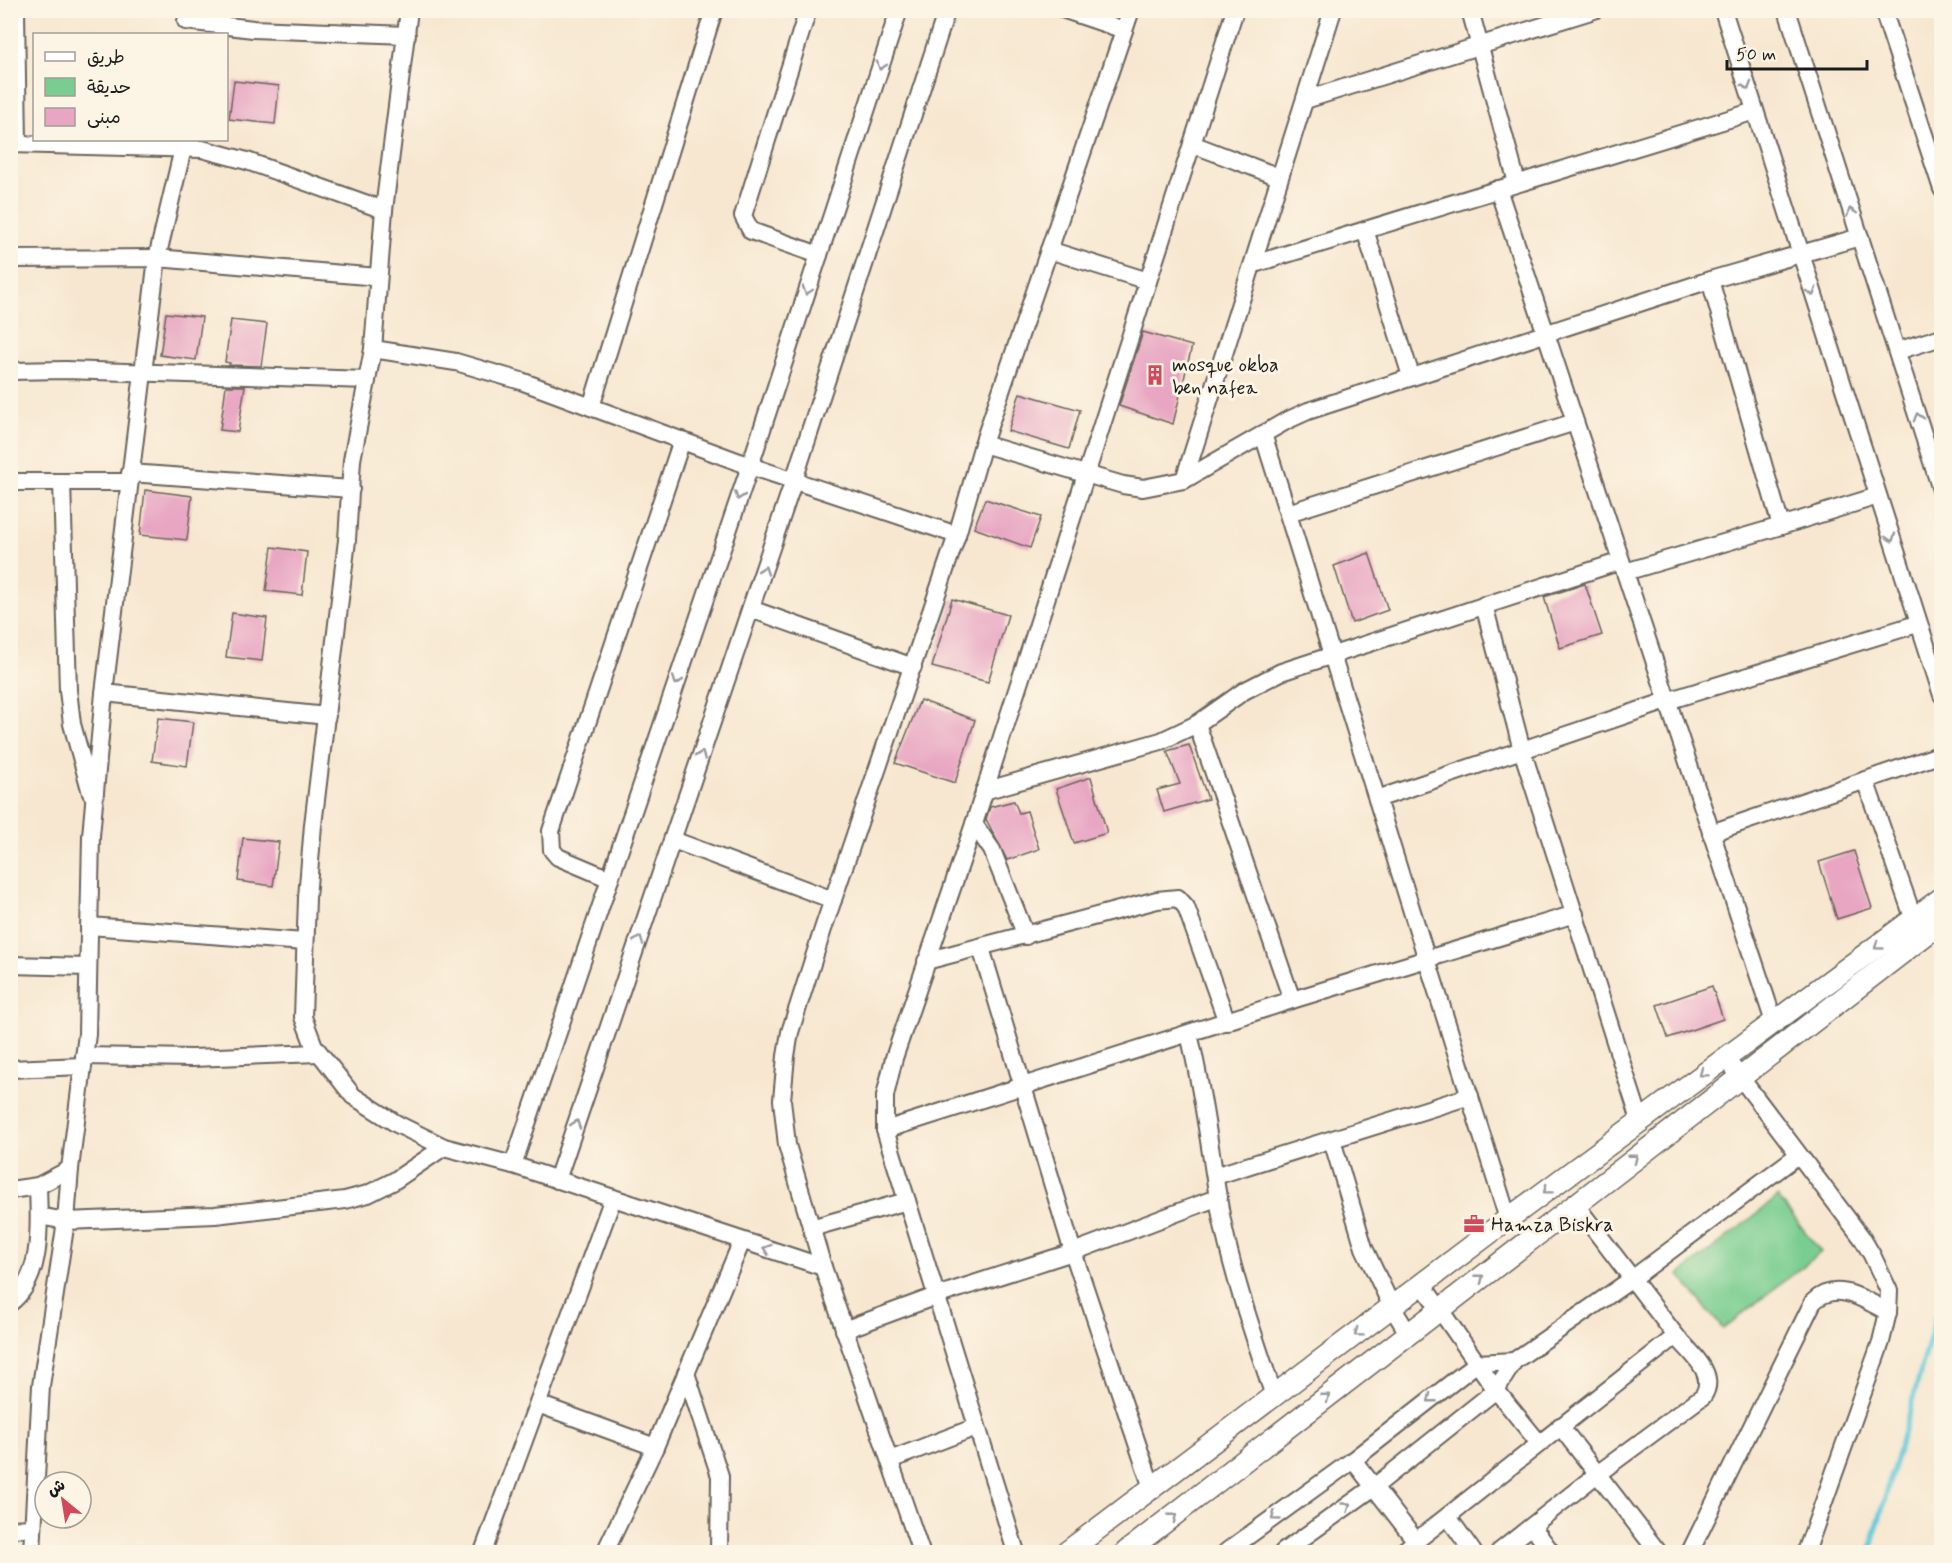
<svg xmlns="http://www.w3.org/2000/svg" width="1952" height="1563" viewBox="0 0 1952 1563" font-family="Mynerve,'Playpen Sans Arabic',sans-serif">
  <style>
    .green { fill: #7acd90; stroke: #4b7456; stroke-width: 1.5 }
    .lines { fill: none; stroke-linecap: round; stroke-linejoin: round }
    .stream { stroke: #5fc9d9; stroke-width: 5 }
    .building { fill: #e8a6c2 }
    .minor-casing { stroke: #69635b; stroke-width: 20 }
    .tertiary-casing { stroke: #69635b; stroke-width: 24 }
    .minor { stroke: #fff; stroke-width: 16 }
    .tertiary { stroke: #fff; stroke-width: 21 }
    .oneway { stroke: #999 }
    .labels { text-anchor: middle; stroke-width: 6; stroke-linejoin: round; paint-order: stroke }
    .poi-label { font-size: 20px; fill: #1c1c1c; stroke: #fcf5e5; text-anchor: start }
  </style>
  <rect width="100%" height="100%" fill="#fcf5e5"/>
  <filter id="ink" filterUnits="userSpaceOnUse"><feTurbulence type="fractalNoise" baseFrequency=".0167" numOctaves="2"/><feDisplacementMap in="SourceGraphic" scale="12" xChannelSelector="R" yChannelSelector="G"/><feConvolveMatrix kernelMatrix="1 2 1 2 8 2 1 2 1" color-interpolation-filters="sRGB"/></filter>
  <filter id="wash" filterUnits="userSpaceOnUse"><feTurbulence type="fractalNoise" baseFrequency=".008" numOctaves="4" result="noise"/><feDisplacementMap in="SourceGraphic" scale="24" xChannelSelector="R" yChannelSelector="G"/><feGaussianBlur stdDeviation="1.35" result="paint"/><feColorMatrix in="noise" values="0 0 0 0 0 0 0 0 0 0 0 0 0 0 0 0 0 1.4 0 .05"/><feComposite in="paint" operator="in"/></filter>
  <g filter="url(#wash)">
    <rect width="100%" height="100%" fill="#f7e7d0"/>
    <!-- green -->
    <path class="green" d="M 1778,1197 L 1821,1252 L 1723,1329 L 1679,1275 Z"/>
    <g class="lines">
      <!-- stream -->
      <path class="stream" d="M 1870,1552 L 1942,1295"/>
    </g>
    <g id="blocks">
      <!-- building -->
      <g class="building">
        <path d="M 234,81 L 279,86 L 275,124 L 229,119 Z"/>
        <path d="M 166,313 L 202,317 L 196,360 L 160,355 Z"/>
        <path d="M 231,320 L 267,324 L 261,366 L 229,365 L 230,363 L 225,362 Z"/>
        <path d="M 1143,332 L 1192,346 L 1173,424 L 1119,406 Z"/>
        <path d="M 226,386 L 245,386 L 238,432 L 220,430 Z"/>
        <path d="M 1020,393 L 1080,410 L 1069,449 L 1008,431 Z"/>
        <path d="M 145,490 L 192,496 L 187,540 L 140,535 Z"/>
        <path d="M 985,499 L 1041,517 L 1030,548 L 974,528 Z"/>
        <path d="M 272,547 L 307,552 L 302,595 L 266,591 Z"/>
        <path d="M 1369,553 L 1388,610 L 1352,623 L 1334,566 Z"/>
        <path d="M 1585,584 L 1602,635 L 1560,648 L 1544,597 Z"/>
        <path d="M 952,599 L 1008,615 L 988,682 L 932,667 Z"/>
        <path d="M 232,613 L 267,618 L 262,661 L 226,657 Z"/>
        <path d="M 920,700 L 975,720 L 955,783 L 895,763 Z"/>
        <path d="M 158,718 L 193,722 L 187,766 L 152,761 Z"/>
        <path d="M 1189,745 L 1208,799 L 1164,812 L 1157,790 L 1180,784 L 1167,751 Z"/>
        <path d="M 1091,777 L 1107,833 L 1074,843 L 1056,789 Z"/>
        <path d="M 1014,801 L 1019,813 L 1027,811 L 1039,849 L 1007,860 L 986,819 L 990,807 Z"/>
        <path d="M 243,838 L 279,842 L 273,886 L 238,881 Z"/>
        <path d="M 1854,851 L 1872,908 L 1837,919 L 1819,862 Z"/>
        <path d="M 1712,986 L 1723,1019 L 1668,1038 L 1657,1005 Z"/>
      </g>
    </g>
  </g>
  <g filter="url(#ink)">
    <use href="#blocks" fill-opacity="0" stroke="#69635b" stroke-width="1.5"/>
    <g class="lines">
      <!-- minor casing -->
      <g class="minor-casing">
        <g id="minor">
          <path d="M 16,10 L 18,144"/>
          <path d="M 409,10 L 384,210 L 373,349 L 352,460 L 347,540 L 313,825 L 307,898 L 303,1017 L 314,1046 L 353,1096 L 397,1124 L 444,1147 L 513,1165 L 823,1267"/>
          <path d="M 808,10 L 743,216 L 751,231 L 819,255"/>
          <path d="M 1065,10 L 1124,30"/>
          <path d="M 1470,10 L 1517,183"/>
          <path d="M 1723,10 L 1942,695"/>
          <path d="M 1787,10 L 1942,493"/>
          <path d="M 1883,10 L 1942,189"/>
          <path d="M 186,21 L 253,29 L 407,35"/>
          <path d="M 1305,100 L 1594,10"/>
          <path d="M 10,144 L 202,149 L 247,161 L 384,210"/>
          <path d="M 1192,144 L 1279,177"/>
          <path d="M 1498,189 L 1774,1022"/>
          <path d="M 1365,230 L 1411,376"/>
          <path d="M 1049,250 L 1148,281"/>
          <path d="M 10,259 L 157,258 L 378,277"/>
          <path d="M 1254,264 L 1755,111"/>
          <path d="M 373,349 L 456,362 L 521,381 L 750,466 L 957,535"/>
          <path d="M 1897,351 L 1942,337"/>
          <path d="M 10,371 L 65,370 L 367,380"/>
          <path d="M 591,407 L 714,10"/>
          <path d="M 1263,434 L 1508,1219"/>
          <path d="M 983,444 L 1123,485 L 1143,488 L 1184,480 L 1286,421 L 1308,411 L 1710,280 L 1860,237"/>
          <path d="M 130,473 L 351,489"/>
          <path d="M 1184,480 L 1333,10"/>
          <path d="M 10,482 L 129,482"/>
          <path d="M 62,482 L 68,690 L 72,724 L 91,793"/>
          <path d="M 1288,513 L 1575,422"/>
          <path d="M 1781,526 L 1878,496"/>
          <path d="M 1625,572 L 1781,526 L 1710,280"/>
          <path d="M 1484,605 L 1522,750 L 1640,1120"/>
          <path d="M 751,609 L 913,667"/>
          <path d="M 104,693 L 327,716"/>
          <path d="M 1197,724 L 1292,1000"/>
          <path d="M 1865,780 L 1914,920"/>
          <path d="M 984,791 L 1161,741 L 1197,724 L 1244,691 L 1281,672 L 1621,561"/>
          <path d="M 1377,799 L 1667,701 L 1917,624"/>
          <path d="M 974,824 L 992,850 L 1026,936"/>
          <path d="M 1711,833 L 1942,754"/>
          <path d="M 673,840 L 833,900"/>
          <path d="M 610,879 L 558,857 L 552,850 L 551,831 L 682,440"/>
          <path d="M 89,926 L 305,942"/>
          <path d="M 981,948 L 1073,1252 L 1152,1488"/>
          <path d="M 926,961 L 1157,900 L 1178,898 L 1186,907 L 1227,1022"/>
          <path d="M 10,965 L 88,967"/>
          <path d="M 1189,1034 C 1204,1094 1210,1154 1221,1215 C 1233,1277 1254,1336 1274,1396"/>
          <path d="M 84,1056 L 192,1058 L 318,1053"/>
          <path d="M 1725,1057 L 1862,1238 L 1872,1255 L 1889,1291 L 1888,1312 L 1881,1342 L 1806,1552"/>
          <path d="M 10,1069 L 83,1066"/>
          <path d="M 885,1130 L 1292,1000 L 1575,914"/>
          <path d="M 1332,1140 L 1364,1248 L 1392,1307 L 1408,1333"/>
          <path d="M 513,1165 L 750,466 L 899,10"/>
          <path d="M 1215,1176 L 1470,1096"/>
          <path d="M 557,1180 L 794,480 L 947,10"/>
          <path d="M 10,1190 L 38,1186 L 70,1169 L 87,1034 L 91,836 L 104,693 L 157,258 L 185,140"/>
          <path d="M 39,1216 L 66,1221 L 215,1215 L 345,1200 L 368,1194 L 394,1181 L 444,1147"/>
          <path d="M 811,1228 L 907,1201"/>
          <path d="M 1422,1284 L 1496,1390 L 1539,1443"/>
          <path d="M 10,1303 C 44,1277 39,1223 38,1186"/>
          <path d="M 844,1330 L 936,1296 L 1073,1252 L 1219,1197"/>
          <path d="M 686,1373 L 720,1476 L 719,1552"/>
          <path d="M 538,1404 L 655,1447"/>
          <path d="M 1560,1426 L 1658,1552"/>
          <path d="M 890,1460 L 976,1427"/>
          <path d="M 1353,1460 L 1416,1541"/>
          <path d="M 1448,1517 L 1473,1552"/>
          <path d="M 1532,1526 L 1551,1552"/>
          <path d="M 10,1529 L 33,1528"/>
          <path d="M 32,1552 L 41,1386 L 66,1221 L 70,1169"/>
          <path d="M 483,1552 L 613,1198"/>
          <path d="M 605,1552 L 655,1447 L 742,1241"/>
          <path d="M 921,1552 L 823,1267 L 787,1145 L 782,1100 L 786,1056 L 790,1032 L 823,929 L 957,535 L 983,444 L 1131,10"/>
          <path d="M 1016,1552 L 885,1130 L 885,1096 L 894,1058 L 974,824 L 1235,10"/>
          <path d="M 1226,1552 L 1353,1460 L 1477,1363 L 1514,1361"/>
          <path d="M 1283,1552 L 1374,1487 L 1496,1390 L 1514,1361 L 1632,1279 L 1798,1155"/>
          <path d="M 1402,1552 L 1676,1336 L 1575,1204"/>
          <path d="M 1499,1552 L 1596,1475 L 1703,1396 C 1718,1374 1690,1352 1676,1336"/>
          <path d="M 1690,1552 L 1813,1302 C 1836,1279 1865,1300 1888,1312"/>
        </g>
      </g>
      <!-- tertiary casing -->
      <g class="tertiary-casing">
        <g id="tertiary">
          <path d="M 1067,1552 L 1508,1219 L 1942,898"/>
          <path d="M 1126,1552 L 1942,922"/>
        </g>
      </g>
      <!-- minor -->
      <use href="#minor" class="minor"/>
      <!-- tertiary -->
      <use href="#tertiary" class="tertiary"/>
    </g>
    <!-- one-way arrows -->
    <defs><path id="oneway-chevron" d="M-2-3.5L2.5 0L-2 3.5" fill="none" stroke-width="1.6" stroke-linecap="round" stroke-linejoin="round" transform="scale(1.5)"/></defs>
    <g class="oneway">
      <use href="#oneway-chevron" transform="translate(881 66) rotate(108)"/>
      <use href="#oneway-chevron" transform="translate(1747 86) rotate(72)"/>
      <use href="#oneway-chevron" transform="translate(1851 212) rotate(-108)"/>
      <use href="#oneway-chevron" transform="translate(807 291) rotate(108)"/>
      <use href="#oneway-chevron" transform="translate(1812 292) rotate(72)"/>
      <use href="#oneway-chevron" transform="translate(1918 417) rotate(-107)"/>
      <use href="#oneway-chevron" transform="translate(739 496) rotate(109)"/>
      <use href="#oneway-chevron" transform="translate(1891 538) rotate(72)"/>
      <use href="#oneway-chevron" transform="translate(764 570) rotate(-71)"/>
      <use href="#oneway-chevron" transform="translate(677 681) rotate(109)"/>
      <use href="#oneway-chevron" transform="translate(701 755) rotate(-71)"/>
      <use href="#oneway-chevron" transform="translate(639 940) rotate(-71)"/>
      <use href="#oneway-chevron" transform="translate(1878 946) rotate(144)"/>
      <use href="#oneway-chevron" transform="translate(1703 1073) rotate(143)"/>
      <use href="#oneway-chevron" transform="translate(576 1124) rotate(-71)"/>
      <use href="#oneway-chevron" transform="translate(1634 1158) rotate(-38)"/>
      <use href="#oneway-chevron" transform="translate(1547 1190) rotate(143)"/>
      <use href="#oneway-chevron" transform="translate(767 1249) rotate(-162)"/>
      <use href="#oneway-chevron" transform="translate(1480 1278) rotate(-38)"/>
      <use href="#oneway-chevron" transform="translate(1358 1333) rotate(143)"/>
      <use href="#oneway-chevron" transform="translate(1326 1397) rotate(-38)"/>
      <use href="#oneway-chevron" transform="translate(1431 1399) rotate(142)"/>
      <use href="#oneway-chevron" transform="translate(1347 1506) rotate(-36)"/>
      <use href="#oneway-chevron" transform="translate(1173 1517) rotate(-38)"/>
      <use href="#oneway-chevron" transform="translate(1275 1517) rotate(144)"/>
    </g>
  </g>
  <!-- icons -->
  <defs>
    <g id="building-bare" transform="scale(1.62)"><path d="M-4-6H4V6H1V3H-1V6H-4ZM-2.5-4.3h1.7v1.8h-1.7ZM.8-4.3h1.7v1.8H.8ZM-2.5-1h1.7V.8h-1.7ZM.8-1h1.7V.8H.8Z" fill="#d1495b" stroke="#fcf5e5" stroke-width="2.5" paint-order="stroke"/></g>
    <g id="office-bare" transform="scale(1.62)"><path d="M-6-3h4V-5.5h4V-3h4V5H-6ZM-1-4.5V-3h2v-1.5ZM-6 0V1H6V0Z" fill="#d1495b" stroke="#fcf5e5" stroke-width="2.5" paint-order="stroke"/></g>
  </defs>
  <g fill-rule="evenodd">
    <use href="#building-bare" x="1155" y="375"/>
    <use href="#office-bare" x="1474" y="1224"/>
  </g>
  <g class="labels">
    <!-- poi labels -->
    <g class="poi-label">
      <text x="1172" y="371">mosque okba<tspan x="1172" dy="23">ben nafea</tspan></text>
      <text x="1491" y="1231">Hamza Biskra</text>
    </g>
  </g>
  <!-- margin -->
  <rect width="1952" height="1563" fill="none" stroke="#fcf5e5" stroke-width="36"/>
  <!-- legend -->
  <rect x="33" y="33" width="195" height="108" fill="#fcf5e5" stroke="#a29e95" stroke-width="1.5"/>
  <rect x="45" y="52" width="30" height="9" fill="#ffffff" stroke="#a29e95" stroke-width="1.5"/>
  <text x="87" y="63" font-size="18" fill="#1c1c1c">طريق</text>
  <rect x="45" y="78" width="30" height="18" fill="#7acd90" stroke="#a29e95" stroke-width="1.5"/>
  <text x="87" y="93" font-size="18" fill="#1c1c1c">حديقة</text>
  <rect x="45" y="108" width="30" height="18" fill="#e8a6c2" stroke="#a29e95" stroke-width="1.5"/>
  <text x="87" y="123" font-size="18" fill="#1c1c1c">مبنى</text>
  <!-- north arrow -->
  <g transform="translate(63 1500) rotate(330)"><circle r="28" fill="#fcf5e5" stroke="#a29e95" stroke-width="1.5"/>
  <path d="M0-4.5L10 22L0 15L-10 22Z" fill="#d1495b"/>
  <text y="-9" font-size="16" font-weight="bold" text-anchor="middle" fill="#1c1c1c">ش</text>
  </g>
  <!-- scale -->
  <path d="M1727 60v9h140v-9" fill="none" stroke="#1c1c1c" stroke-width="3"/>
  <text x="1736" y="60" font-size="18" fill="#1c1c1c" stroke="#fcf5e5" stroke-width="4.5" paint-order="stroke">50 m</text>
</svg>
